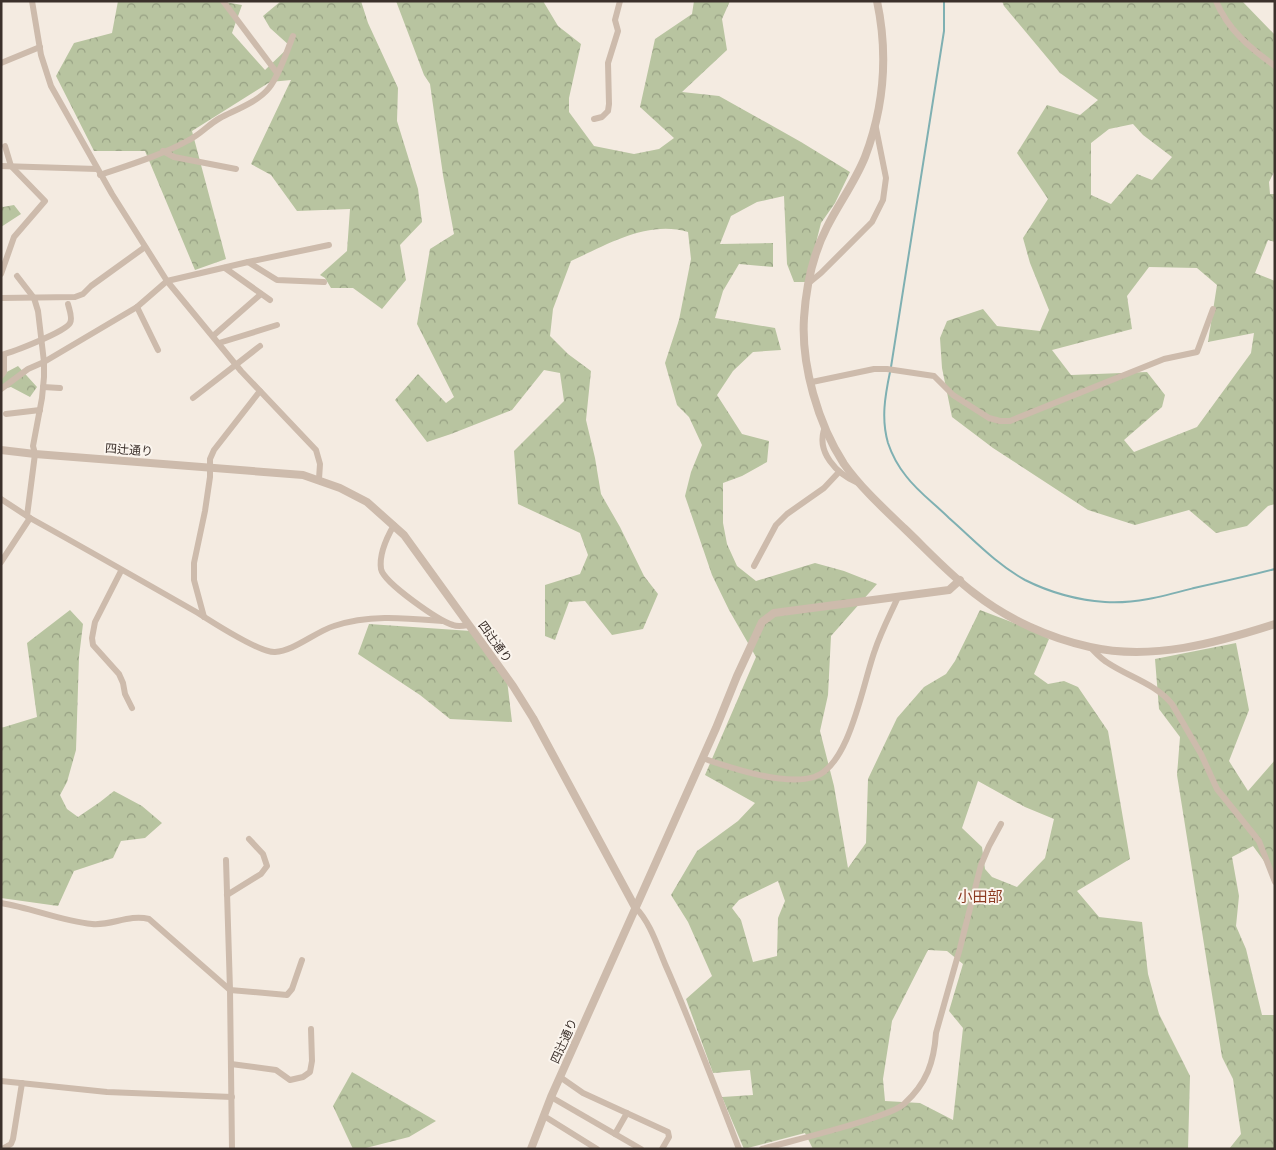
<svg xmlns="http://www.w3.org/2000/svg" width="1276" height="1150" viewBox="0 0 1276 1150" font-family="Signika,'Noto Sans JP',sans-serif">
  <style>
    .forest { fill: url(#forest-crowns); fill-rule: evenodd }
    .lines { fill: none; stroke-linecap: round; stroke-linejoin: round }
    .stream { stroke: #7fb0b2; stroke-width: 2 }
    .minor { stroke: #cdbbac; stroke-width: 6 }
    .tertiary { stroke: #cdbbac; stroke-width: 8 }
    .labels { text-anchor: middle; stroke-width: 4; stroke-linejoin: round; paint-order: stroke }
    .street-label { font-size: 12px; fill: #3b302b; stroke: #fbf5ee }
    .quarter-label { font-size: 15px; fill: #8c3b22; stroke: #fbf5ee }
  </style>
  <defs>
    <pattern id="forest-crowns" width="20" height="18" patternUnits="userSpaceOnUse" patternTransform="scale(1.25)"><rect width="20" height="18" fill="#b8c4a0"/><path d="M2 6a3 3 0 1 1 6 0M12 15a3 3 0 1 1 6 0" fill="none" stroke="#97a083"/></pattern>
  </defs>
  <rect width="100%" height="100%" fill="#f4ebe1"/>
  <!-- forest -->
  <g class="forest">
    <path d="M 118,1 L 219,1 L 242,5 L 232,33 L 265,70 L 290,46 L 270,28 L 263,16 L 281,1 L 361,1 L 368,23 L 398,88 L 397,121 L 418,189 L 422,222 L 400,245 L 406,280 L 382,309 L 353,288 L 331,288 L 325,278 L 320,275 L 347,251 L 350,209 L 297,211 L 271,175 L 251,164 L 291,80 L 270,82 L 192,131 L 226,259 L 195,270 L 145,151 L 94,151 L 56,76 L 74,43 L 112,33 Z"/>
    <path d="M 396,1 L 543,1 L 558,26 L 581,44 L 569,98 L 569,112 L 594,146 L 634,154 L 659,149 L 674,138 L 640,107 L 655,39 L 692,14 L 694,1 L 730,1 L 722,19 L 727,50 L 682,92 L 719,96 L 801,142 L 850,172 L 835,203 L 821,223 L 806,282 L 794,282 L 787,264 L 784,196 L 757,202 L 731,216 L 720,244 L 773,243 L 773,267 L 739,264 L 723,291 L 715,318 L 775,328 L 781,350 L 753,352 L 733,371 L 717,395 L 742,434 L 769,441 L 767,462 L 742,476 L 723,483 L 723,523 L 727,544 L 737,566 L 756,581 L 815,563 L 844,571 L 877,584 L 831,636 L 828,695 L 820,731 L 834,786 L 848,868 L 866,843 L 868,779 L 897,718 L 924,687 L 946,674 L 955,661 L 980,610 L 1035,631 L 1049,639 L 1034,674 L 1048,684 L 1064,681 L 1078,687 L 1108,731 L 1130,859 L 1077,891 L 1099,917 L 1142,922 L 1148,974 L 1159,1014 L 1190,1076 L 1188,1149 L 813,1149 L 805,1133 L 744,1149 L 722,1097 L 753,1095 L 750,1070 L 713,1073 L 686,999 L 712,976 L 688,922 L 671,895 L 697,851 L 738,821 L 755,803 L 705,775 L 756,657 L 729,610 L 712,575 L 685,496 L 691,472 L 702,445 L 689,417 L 677,405 L 665,363 L 679,320 L 691,259 L 688,232 C 647,220 607,245 571,261 L 553,309 L 550,336 L 568,354 L 591,371 L 586,420 L 595,458 L 601,494 L 620,527 L 644,576 L 658,594 L 643,629 L 612,635 L 585,601 L 569,602 L 555,640 L 545,636 L 545,585 L 580,574 L 588,555 L 580,533 L 518,504 L 514,451 L 564,401 L 560,373 L 544,370 L 512,410 L 451,434 L 427,442 L 395,400 L 418,374 L 446,403 L 454,397 L 417,324 L 430,249 L 454,234 L 443,175 L 430,84 L 424,75 ZM 978,781 L 1025,807 L 1054,819 L 1045,858 L 1017,887 L 992,877 L 985,869 L 982,847 L 962,828 ZM 778,881 L 785,901 L 778,918 L 777,956 L 753,962 L 741,920 L 732,908 L 739,900 ZM 928,950 L 947,951 L 963,964 L 949,1011 L 963,1028 L 953,1120 L 920,1103 L 885,1101 L 883,1079 L 892,1021 Z"/>
    <path d="M 1002,1 L 1242,1 L 1275,35 L 1275,170 L 1269,182 L 1270,194 L 1275,194 L 1275,242 L 1268,240 L 1255,273 L 1275,281 L 1275,504 L 1268,506 L 1247,526 L 1216,533 L 1189,510 L 1135,525 L 1088,510 L 993,448 L 952,417 L 942,368 L 940,338 L 947,321 L 983,309 L 997,326 L 1040,331 L 1049,310 L 1030,263 L 1023,238 L 1048,199 L 1017,153 L 1047,105 L 1080,115 L 1098,100 L 1060,73 L 1004,6 ZM 1133,124 L 1143,135 L 1172,157 L 1152,180 L 1137,174 L 1111,204 L 1091,195 L 1091,143 L 1109,129 ZM 1149,267 L 1197,268 L 1217,285 L 1208,342 L 1254,333 L 1251,353 L 1197,427 L 1134,452 L 1124,440 L 1162,407 L 1165,395 L 1147,372 L 1071,375 L 1052,350 L 1132,329 L 1127,296 Z"/>
    <path d="M 14,205 L 21,214 L 1,227 L 1,206 L 3,207 Z"/>
    <path d="M 18,366 L 37,387 L 30,397 L 11,387 L 1,389 L 1,375 Z"/>
    <path d="M 70,610 L 83,624 L 79,657 L 76,750 L 67,782 L 60,795 L 67,809 L 78,817 L 100,802 L 114,791 L 142,806 L 162,823 L 145,838 L 121,841 L 113,858 L 74,871 L 58,906 L 1,898 L 1,728 L 37,717 L 27,643 Z"/>
    <path d="M 369,624 L 471,631 L 507,680 L 512,722 L 450,719 L 420,695 L 358,654 Z"/>
    <path d="M 1236,643 L 1249,710 L 1229,761 L 1248,791 L 1275,760 L 1275,876 L 1253,846 L 1232,857 L 1239,896 L 1236,926 L 1246,949 L 1262,1015 L 1275,1015 L 1275,1149 L 1229,1149 L 1241,1134 L 1233,1079 L 1222,1057 L 1177,775 L 1180,737 L 1159,709 L 1155,659 Z"/>
    <path d="M 352,1072 L 436,1121 L 409,1137 L 362,1149 L 353,1149 L 333,1106 Z"/>
  </g>
  <g class="lines">
    <!-- stream -->
    <g class="stream">
      <path d="M 891,367 L 944,31 L 944,1"/>
      <path d="M 890,372 C 885,396 881,419 888,443 C 892,455 898,466 906,476 C 918,492 935,504 949,518 C 973,539 996,564 1025,580 C 1049,592 1077,600 1105,602 C 1135,604 1164,596 1194,588 C 1221,582 1248,576 1275,569"/>
    </g>
    <!-- minor -->
    <g class="minor">
      <path d="M 32,1 L 41,55 L 51,86 L 112,194 L 167,281 L 241,371 L 316,450 L 320,464 L 319,479"/>
      <path d="M 223,1 L 277,73"/>
      <path d="M 1216,1 C 1228,30 1250,48 1275,66"/>
      <path d="M 1,63 L 40,47"/>
      <path d="M 594,119 L 602,117 L 608,111 L 609,104 L 608,63 L 618,31 L 615,20 L 620,1"/>
      <path d="M 163,151 L 174,157 L 236,169"/>
      <path d="M 1,166 L 97,169"/>
      <path d="M 100,175 C 129,165 162,155 189,140 C 201,134 209,124 220,118 C 235,110 258,102 269,88 C 280,74 286,53 293,36"/>
      <path d="M 248,262 L 329,245"/>
      <path d="M 225,268 L 270,300"/>
      <path d="M 1,274 L 14,237 L 45,201 L 11,166 L 5,146"/>
      <path d="M 17,276 L 34,298 L 38,311 L 44,362 L 44,377 L 42,398 L 33,446 L 35,454 L 27,516"/>
      <path d="M 810,282 L 821,273 L 872,222 L 883,200 L 886,178 L 875,123"/>
      <path d="M 1,298 L 75,297 L 83,294 L 91,286 L 145,247"/>
      <path d="M 137,307 L 158,350"/>
      <path d="M 213,336 L 261,294"/>
      <path d="M 219,343 L 277,325"/>
      <path d="M 1,355 C 13,352 65,332 70,323 C 73,318 69,309 68,304"/>
      <path d="M 1,376 L 4,372 L 4,355"/>
      <path d="M 812,382 L 874,369 L 887,369 L 934,376 L 953,395 L 989,418 L 1000,421 L 1010,421 L 1164,359 L 1197,352 L 1213,309"/>
      <path d="M 43,387 L 60,388"/>
      <path d="M 1,389 L 28,369 L 44,362 L 137,307 L 167,281 L 248,262 L 277,280 L 324,282"/>
      <path d="M 193,398 L 260,346"/>
      <path d="M 6,414 L 40,410"/>
      <path d="M 825,427 C 815,452 837,474 858,483"/>
      <path d="M 1,499 L 30,518 C 86,549 142,581 198,613 C 212,622 261,653 275,652 C 294,651 315,632 334,626 C 369,614 406,618 442,621"/>
      <path d="M 394,525 C 387,537 379,555 381,569 C 384,583 439,621 453,625 C 458,627 463,626 468,625"/>
      <path d="M 1,562 L 30,518"/>
      <path d="M 754,566 L 776,525 L 787,514 L 824,488 L 839,472"/>
      <path d="M 121,571 L 95,622 L 92,638 L 93,645 L 119,674 L 123,683 L 125,694 L 132,708"/>
      <path d="M 204,617 L 194,580 L 194,563 L 205,511 L 210,477 L 210,459 L 214,450 L 260,391"/>
      <path d="M 1090,647 C 1096,653 1101,659 1108,663 C 1129,677 1156,684 1172,704 L 1201,754 L 1217,789 L 1259,841 L 1275,882"/>
      <path d="M 702,758 C 731,768 784,786 814,777 C 850,766 863,682 875,650 C 881,632 890,615 898,597"/>
      <path d="M 226,860 L 230,990 L 232,1149"/>
      <path d="M 227,895 L 261,874 L 267,866 L 263,854 L 249,839"/>
      <path d="M 1,903 C 32,908 61,921 92,924 C 111,926 129,914 149,919 L 230,990 L 287,995 L 292,989 L 302,960"/>
      <path d="M 635,907 C 650,922 657,945 665,964 C 692,1025 715,1087 739,1149"/>
      <path d="M 231,1064 L 276,1070 L 290,1080 L 303,1077 L 310,1072 L 312,1061 L 311,1029"/>
      <path d="M 560,1077 L 583,1093 L 668,1132 L 669,1137 L 662,1149"/>
      <path d="M 1,1081 L 107,1092 L 232,1097"/>
      <path d="M 551,1097 L 641,1149"/>
      <path d="M 544,1116 L 597,1149"/>
      <path d="M 615,1134 L 627,1113"/>
      <path d="M 2,1149 L 11,1144 L 13,1139 L 22,1083"/>
      <path d="M 762,1149 C 799,1139 837,1130 873,1118 C 883,1114 896,1111 904,1104 C 927,1083 934,1062 936,1033 L 960,948 L 981,865 L 989,846 L 1001,824"/>
    </g>
    <!-- tertiary -->
    <g class="tertiary">
      <path d="M 877,1 C 888,53 884,107 865,157 C 855,182 839,203 827,227 C 813,254 806,287 804,318 C 801,365 818,424 844,464 C 861,488 883,508 905,529 C 927,550 949,574 974,593 C 1007,619 1049,638 1090,647 C 1152,661 1216,643 1275,624"/>
      <path d="M 1,450 L 35,454 L 303,475 L 340,488 L 367,502 L 404,535 L 513,686 L 533,718 L 635,907"/>
      <path d="M 531,1149 L 551,1097 L 716,728 L 737,676 L 762,622 L 774,613 L 949,590 L 960,580"/>
    </g>
  </g>
  <g class="labels">
    <!-- street labels -->
    <g class="street-label">
      <text transform="translate(129 450) rotate(4)" y="4">四辻通り</text>
      <text transform="translate(495 642) rotate(54)" y="4">四辻通り</text>
      <text transform="translate(564 1041) rotate(-66)" y="4">四辻通り</text>
    </g>
    <!-- quarter labels -->
    <g class="quarter-label">
      <text x="980" y="902">小田部</text>
    </g>
  </g>
  <!-- border -->
  <rect width="1276" height="1150" fill="none" stroke="#3b302b" stroke-width="5"/>
</svg>
